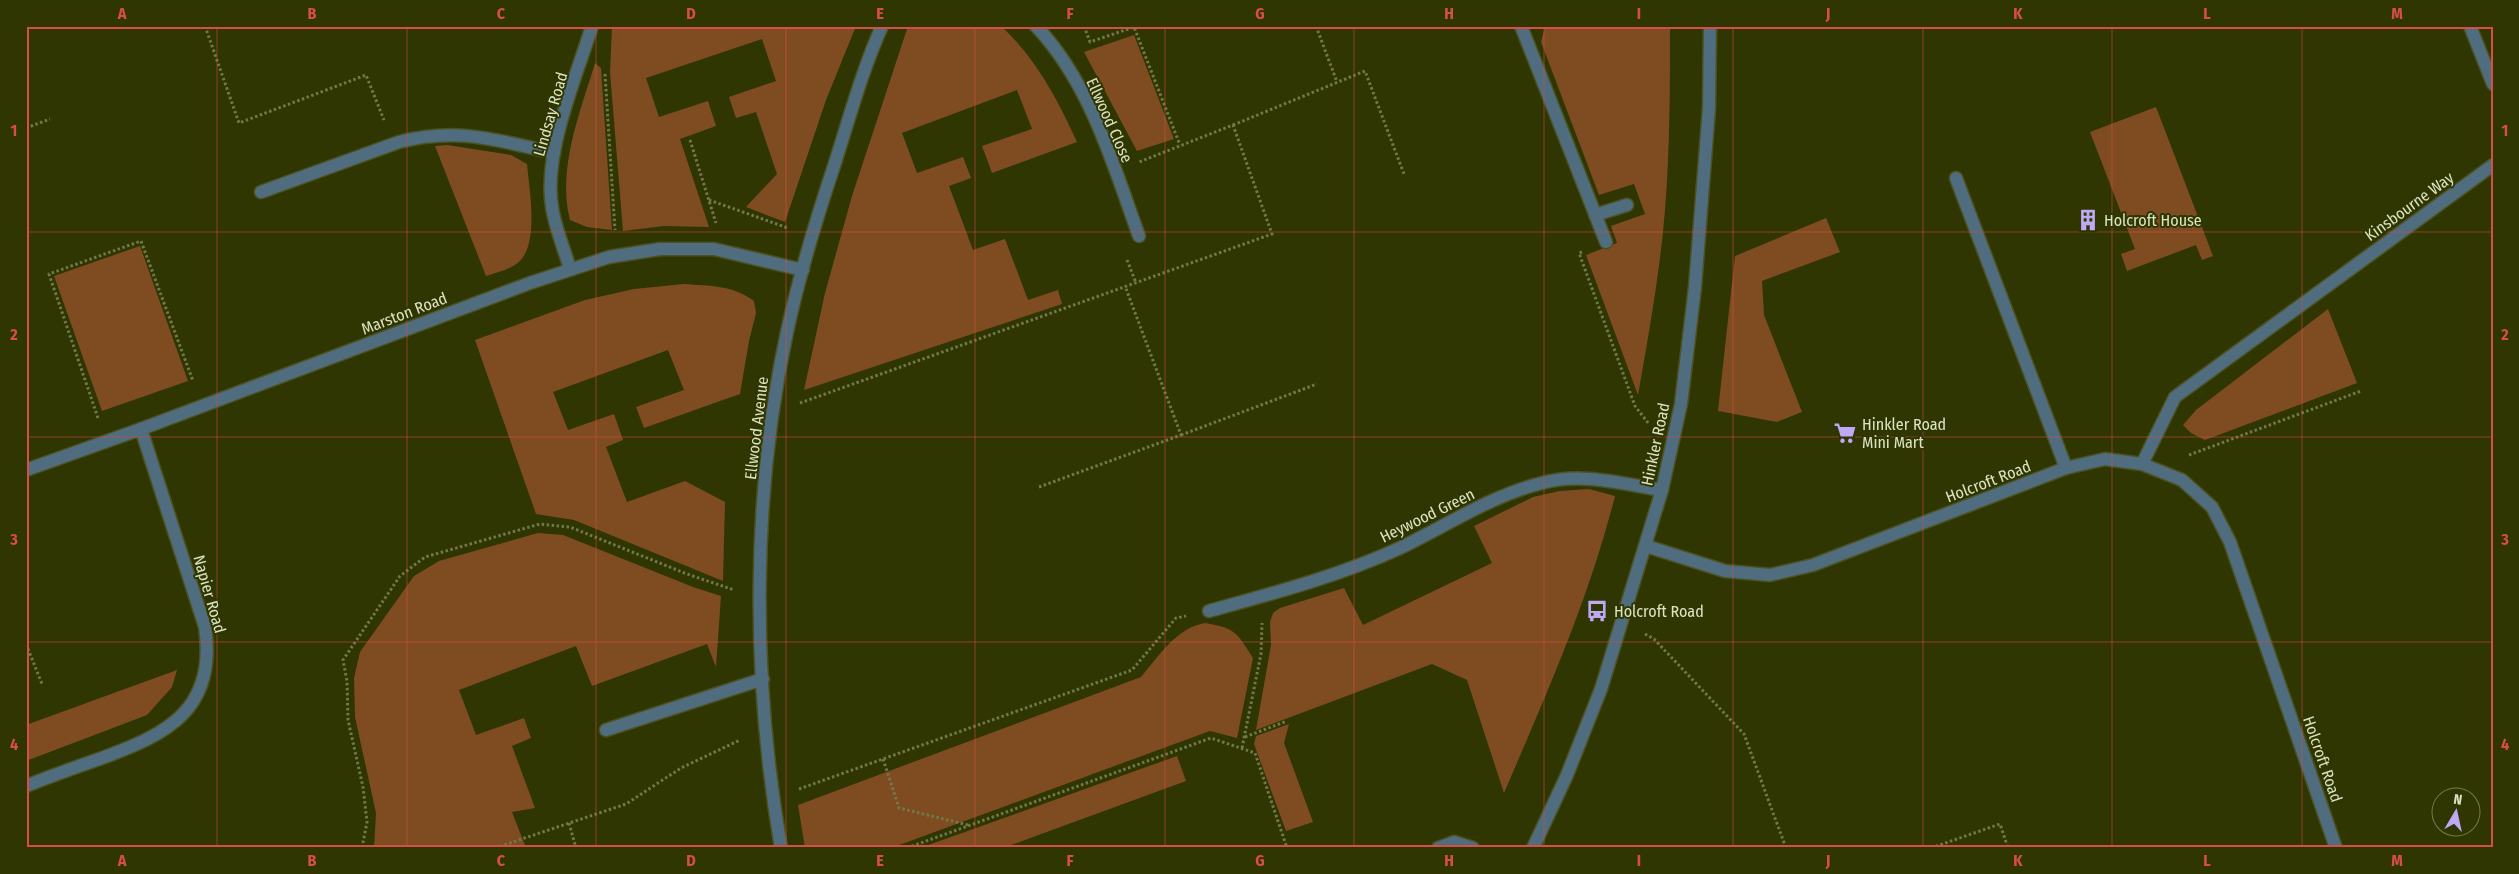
<svg xmlns="http://www.w3.org/2000/svg" width="2519" height="874" viewBox="0 0 2519 874" font-family="'Fira Sans Condensed',sans-serif">
  <style>
    .green { fill: #7f4c21 }
    .lines { fill: none; stroke-linecap: round; stroke-linejoin: round }
    .minor-casing { stroke: #4b5220; stroke-width: 15 }
    .path { stroke: #71784b; stroke-width: 3; stroke-dasharray: 2.5 2.5; stroke-linecap: butt }
    .minor { stroke: #506d80; stroke-width: 12 }
    .grid { fill: none; stroke: #d74d47; stroke-width: 1; stroke-opacity: 0.55 }
    .labels { text-anchor: middle; stroke-width: 4; stroke-linejoin: round; paint-order: stroke }
    .street-label { font-size: 16px; fill: #dce3c2; stroke: #2f3601 }
    .poi-label { font-size: 16px; fill: #dce3c2; stroke: #2f3601; text-anchor: start }
    .neatline { fill: none; stroke: #d74d47; stroke-width: 2 }
    .grid-label { font-size: 16px; text-anchor: middle; font-weight: bold; fill: #d74d47 }
  </style>
  <rect width="100%" height="100%" fill="#2f3601"/>
  <!-- green -->
  <g class="green">
    <path d="M 612,26 L 856,26 L 826,100 L 785,222 L 746,207 L 777,174 L 756,112 L 736,118 L 729,97 L 776,81 L 762,39 L 646,78 L 659,117 L 708,101 L 716,126 L 680,139 L 709,227 L 664,226 L 623,231 L 610,72 Z"/>
    <path d="M 908,26 L 1001,26 C 1036,58 1058,100 1077,142 L 992,173 L 982,146 L 1032,129 L 1017,90 L 902,133 L 917,173 L 963,157 L 971,178 L 949,186 L 973,250 L 1005,239 L 1028,300 L 1058,290 L 1062,304 L 804,390 L 825,293 L 852,196 Z"/>
    <path d="M 1545,26 L 1670,26 C 1670,87 1670,149 1665,210 C 1660,272 1649,333 1638,395 L 1586,255 L 1617,243 L 1611,226 L 1645,214 L 1634,184 L 1599,195 L 1541,42 Z"/>
    <path d="M 1134,35 L 1174,139 L 1137,151 L 1084,52 Z"/>
    <path d="M 595,63 L 601,68 L 612,230 L 587,227 L 570,220 C 557,168 580,113 595,63 Z"/>
    <path d="M 2156,107 L 2213,256 L 2202,260 L 2196,245 L 2127,271 L 2121,254 L 2135,249 L 2090,132 Z"/>
    <path d="M 447,145 L 511,155 L 527,164 C 529,189 541,249 515,265 C 507,270 495,273 486,276 L 435,146 Z"/>
    <path d="M 1826,218 L 1840,252 L 1762,281 L 1764,315 L 1802,412 L 1777,422 L 1718,411 L 1735,256 Z"/>
    <path d="M 140,246 L 188,381 L 102,411 L 54,276 Z"/>
    <path d="M 684,284 C 709,286 733,285 754,301 L 756,313 L 749,341 L 740,394 L 644,428 L 636,407 L 684,390 L 668,350 L 553,392 L 568,430 L 614,414 L 623,440 L 606,447 L 627,502 L 685,481 L 725,502 L 723,581 L 574,520 L 536,514 L 475,340 L 585,300 L 634,289 Z"/>
    <path d="M 2328,309 L 2357,383 L 2205,440 L 2191,433 L 2183,425 L 2196,410 Z"/>
    <path d="M 1589,489 L 1615,496 C 1589,599 1546,695 1504,793 L 1467,680 L 1432,664 L 1256,730 L 1271,645 L 1270,622 L 1273,613 L 1280,608 L 1344,588 L 1363,625 L 1492,563 L 1474,526 L 1533,497 L 1560,491 Z"/>
    <path d="M 538,533 L 563,535 L 693,587 L 721,596 L 716,667 L 707,644 L 592,686 L 576,646 L 459,690 L 476,735 L 524,718 L 531,738 L 512,746 L 535,808 L 512,812 L 526,848 L 374,848 L 376,813 L 355,717 L 354,678 L 360,652 L 414,576 L 439,561 Z"/>
    <path d="M 1205,623 C 1236,628 1237,633 1253,658 L 1237,738 L 1210,731 L 891,848 L 805,848 L 798,805 L 1141,677 C 1159,656 1176,628 1205,623 Z"/>
    <path d="M 177,670 L 172,687 L 147,715 L 26,761 L 26,725 Z"/>
    <path d="M 1289,724 L 1284,743 L 1313,822 L 1286,831 L 1254,744 L 1256,736 Z"/>
    <path d="M 1177,756 L 1186,781 L 1003,848 L 920,848 Z"/>
  </g>
  <g class="lines">
    <!-- minor casing -->
    <g class="minor-casing">
      <g id="minor">
        <path d="M 1036,26 C 1090,83 1113,164 1139,236"/>
        <path d="M 1521,26 L 1606,242"/>
        <path d="M 2470,26 L 2493,84"/>
        <path d="M 1956,178 L 2066,468"/>
        <path d="M 261,192 L 399,142 C 458,127 497,140 554,153"/>
        <path d="M 1595,215 L 1627,205"/>
        <path d="M 570,269 C 564,248 555,228 552,207 C 543,153 576,78 592,26"/>
        <path d="M 2142,464 L 2175,397 L 2493,165"/>
        <path d="M 26,470 L 141,429 L 530,283 L 609,257 L 660,249 L 714,249 L 803,270"/>
        <path d="M 1646,546 L 1725,571 L 1770,575 L 1813,565 L 2066,468 L 2105,459 L 2142,464 L 2182,480 L 2212,507 L 2230,542 L 2336,848"/>
        <path d="M 1209,611 C 1274,593 1339,576 1400,548 C 1446,526 1492,495 1542,483 C 1581,472 1623,484 1662,490"/>
        <path d="M 606,730 L 763,679"/>
        <path d="M 26,786 C 51,776 76,767 102,758 C 168,734 217,709 205,627 L 141,429"/>
        <path d="M 781,848 C 752,679 751,499 787,332 C 799,276 816,220 834,166 C 849,119 862,71 882,26"/>
        <path d="M 1438,848 L 1454,842 L 1473,848"/>
        <path d="M 1533,848 L 1567,775 L 1601,689 L 1662,490 L 1681,404 L 1695,287 L 1709,108 L 1710,26"/>
      </g>
    </g>
    <!-- path -->
    <g class="path">
      <path d="M 205,26 L 239,123 L 366,75 L 384,120"/>
      <path d="M 1084,26 L 1090,42 L 1134,27 L 1180,145"/>
      <path d="M 1316,26 L 1337,82"/>
      <path d="M 605,74 L 615,230"/>
      <path d="M 1233,125 L 1365,71 L 1404,174"/>
      <path d="M 26,128 L 50,119"/>
      <path d="M 690,140 L 716,223"/>
      <path d="M 709,200 L 788,228"/>
      <path d="M 1582,252 L 1579,253 L 1635,406 L 1649,424"/>
      <path d="M 1127,260 L 1136,283"/>
      <path d="M 800,403 L 1272,234 L 1233,125 L 1139,162"/>
      <path d="M 98,418 L 49,274 L 141,241 L 193,381"/>
      <path d="M 1181,435 L 1317,384"/>
      <path d="M 2189,455 L 2361,391"/>
      <path d="M 1039,487 L 1181,435 L 1125,286"/>
      <path d="M 1645,634 L 1654,639 L 1744,734 L 1786,848"/>
      <path d="M 26,644 L 42,684"/>
      <path d="M 1245,737 L 1287,721"/>
      <path d="M 1242,748 L 1261,654 L 1262,623"/>
      <path d="M 883,759 L 899,808 L 968,825"/>
      <path d="M 799,789 L 1132,670 L 1176,618 L 1186,616"/>
      <path d="M 569,823 L 576,848"/>
      <path d="M 362,848 L 367,822 L 363,787 L 348,720 L 347,681 L 343,660 L 400,576 L 425,557 L 540,524 L 570,527 L 687,574 L 734,590"/>
      <path d="M 495,848 L 626,804 L 681,768 L 740,740"/>
      <path d="M 907,848 L 1211,738 L 1255,753 L 1287,848"/>
      <path d="M 1931,848 L 2000,824 L 2008,848"/>
    </g>
    <!-- minor -->
    <use href="#minor" class="minor"/>
  </g>
  <!-- grid -->
  <path class="grid" d="M 217,26 L 217,848M 407,26 L 407,848M 596,26 L 596,848M 786,26 L 786,848M 975,26 L 975,848M 1165,26 L 1165,848M 1354,26 L 1354,848M 1544,26 L 1544,848M 1733,26 L 1733,848M 1923,26 L 1923,848M 2112,26 L 2112,848M 2302,26 L 2302,848M 26,232 L 2493,232M 26,437 L 2493,437M 26,642 L 2493,642"/>
  <!-- icons -->
  <defs>
    <g id="building-bare" transform="scale(1.725)"><path d="M-4-6H4V6H1V3H-1V6H-4ZM-2.5-4.3h1.7v1.8h-1.7ZM.8-4.3h1.7v1.8H.8ZM-2.5-1h1.7V.8h-1.7ZM.8-1h1.7V.8H.8Z" fill="#bfa9f4" stroke="#2f3601" stroke-width="2.5" paint-order="stroke"/></g>
    <g id="supermarket-bare" transform="scale(1.725)"><path d="M-6-5.5h2.5l.6 2H6L4.5 2H-2.5L-4.4-4H-6ZM-1.5 3.2a1.3 1.3 0 1 0 .1 0ZM3 3.2a1.3 1.3 0 1 0 .1 0Z" fill="#bfa9f4" stroke="#2f3601" stroke-width="2.5" paint-order="stroke"/></g>
    <g id="bus-bare" transform="scale(1.725)"><path d="M-5-6H5V4H4V6H2V4H-2V6H-4V4H-5ZM-3.5-4V0h7V-4ZM-3.5 1.2v1.5H-2V1.2ZM2 1.2v1.5H3.5V1.2Z" fill="#bfa9f4" stroke="#2f3601" stroke-width="2.5" paint-order="stroke"/></g>
  </defs>
  <g fill-rule="evenodd">
    <use href="#building-bare" x="2088" y="220"/>
    <use href="#supermarket-bare" x="1845" y="433"/>
    <use href="#bus-bare" x="1597" y="611"/>
  </g>
  <g class="labels">
    <!-- street labels -->
    <g class="street-label">
      <text transform="translate(550 114) rotate(-74)" y="6">Lindsay Road</text>
      <text transform="translate(1110 120) rotate(66)" y="6">Ellwood Close</text>
      <text transform="translate(2409 206) rotate(-36)" y="6">Kinsbourne Way</text>
      <text transform="translate(404 313) rotate(-21)" y="6">Marston Road</text>
      <text transform="translate(756 428) rotate(-83)" y="6">Ellwood Avenue</text>
      <text transform="translate(1655 444) rotate(-78)" y="6">Hinkler Road</text>
      <text transform="translate(1988 481) rotate(-21)" y="6">Holcroft Road</text>
      <text transform="translate(1427 515) rotate(-26)" y="6">Heywood Green</text>
      <text transform="translate(210 594) rotate(74)" y="6">Napier Road</text>
      <text transform="translate(2323 759) rotate(71)" y="6">Holcroft Road</text>
    </g>
    <!-- poi labels -->
    <g class="poi-label">
      <text x="2104" y="226">Holcroft House</text>
      <text x="1862" y="430">Hinkler Road<tspan x="1862" dy="18">Mini Mart</tspan></text>
      <text x="1614" y="617">Holcroft Road</text>
    </g>
  </g>
  <!-- border -->
  <rect width="2519" height="874" fill="none" stroke="#2f3601" stroke-width="55"/>
  <!-- north arrow -->
  <g transform="translate(2456 812) rotate(9)"><circle r="24" fill="#2f3601" stroke="#747b4e"/>
  <path d="M0-4L9 19L0 12L-9 19Z" fill="#bfa9f4"/>
  <text y="-8" font-size="14" font-weight="bold" text-anchor="middle" fill="#dce3c2">N</text>
  </g>
  <rect x="28" y="28" width="2464" height="818" class="neatline"/>
  <g class="grid-label">
    <text x="122" y="19">A</text>
    <text x="312" y="19">B</text>
    <text x="501" y="19">C</text>
    <text x="691" y="19">D</text>
    <text x="880" y="19">E</text>
    <text x="1070" y="19">F</text>
    <text x="1260" y="19">G</text>
    <text x="1449" y="19">H</text>
    <text x="1639" y="19">I</text>
    <text x="1828" y="19">J</text>
    <text x="2018" y="19">K</text>
    <text x="2207" y="19">L</text>
    <text x="2397" y="19">M</text>
    <text x="14" y="136">1</text>
    <text x="2505" y="136">1</text>
    <text x="14" y="340">2</text>
    <text x="2505" y="340">2</text>
    <text x="14" y="545">3</text>
    <text x="2505" y="545">3</text>
    <text x="14" y="750">4</text>
    <text x="2505" y="750">4</text>
    <text x="122" y="866">A</text>
    <text x="312" y="866">B</text>
    <text x="501" y="866">C</text>
    <text x="691" y="866">D</text>
    <text x="880" y="866">E</text>
    <text x="1070" y="866">F</text>
    <text x="1260" y="866">G</text>
    <text x="1449" y="866">H</text>
    <text x="1639" y="866">I</text>
    <text x="1828" y="866">J</text>
    <text x="2018" y="866">K</text>
    <text x="2207" y="866">L</text>
    <text x="2397" y="866">M</text>
  </g>
</svg>
